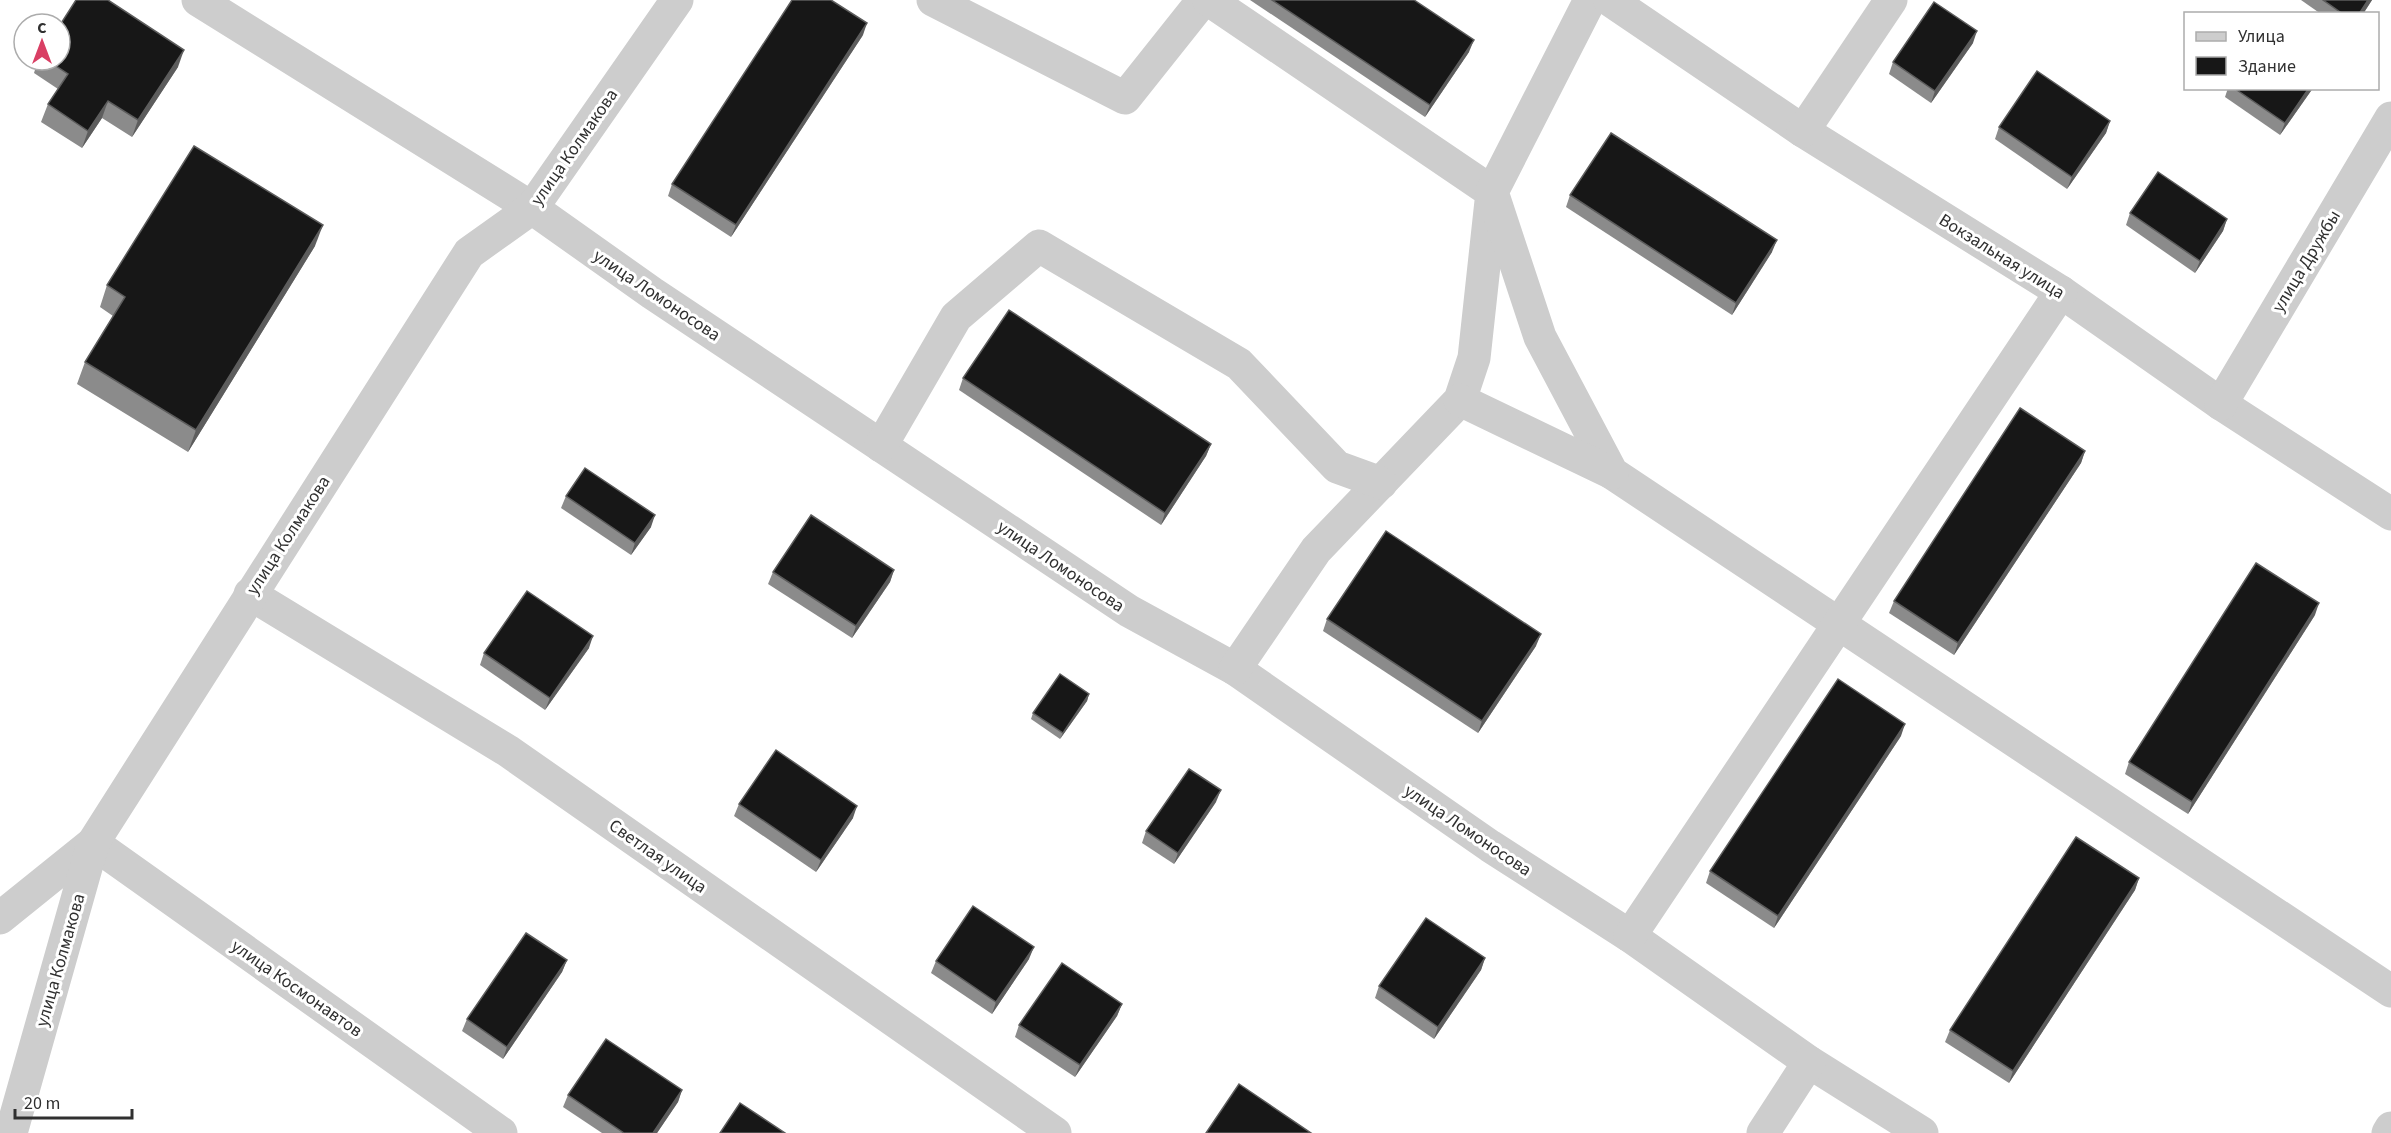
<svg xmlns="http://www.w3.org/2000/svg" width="2391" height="1133" viewBox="0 0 2391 1133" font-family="'Source Sans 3',sans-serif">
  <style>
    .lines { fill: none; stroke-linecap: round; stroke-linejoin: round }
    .minor { stroke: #cdcdcd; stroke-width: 33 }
    .wall { fill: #8b8b8b }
    .shaded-wall { fill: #5d5d5d }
    .building { fill: #171717; stroke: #5d5d5d; stroke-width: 1.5 }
    .labels { text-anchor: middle; stroke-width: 6; stroke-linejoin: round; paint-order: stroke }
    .street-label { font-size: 18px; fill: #303030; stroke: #fff }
  </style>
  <rect width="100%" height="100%" fill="#fff"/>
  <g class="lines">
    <!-- minor -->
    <g class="minor">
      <path d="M 198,0 L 532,208 L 652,293 L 1129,611 L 1235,669 L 1490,846 L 1630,936 L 1809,1062 L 1922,1133"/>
      <path d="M 933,0 L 1125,98 L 1203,0"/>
      <path d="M 1209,0 L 1492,192 L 1474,358 L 1460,400 L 1316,550 L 1235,669"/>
      <path d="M 1590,0 L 1492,192 L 1540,337 L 1612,473 L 2391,991"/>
      <path d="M 1610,0 L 1803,131 L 2061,292 L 2221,404 L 2391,514"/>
      <path d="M 1803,131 L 1891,0"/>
      <path d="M 1460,400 L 1612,473"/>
      <path d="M 2221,404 L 2391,118"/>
      <path d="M 881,446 L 956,317 L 1039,246 L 1239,364 L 1337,467 L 1381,483"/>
      <path d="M 250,594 L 508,751 L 1055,1133"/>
      <path d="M 0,918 L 93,843 L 501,1133"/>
      <path d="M 1630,936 L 2061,292"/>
      <path d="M 11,1133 L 93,843 L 469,253 L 532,208 L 677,0"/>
      <path d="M 1763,1133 L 1809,1062"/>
      <path d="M 2388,1133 L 2391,1128"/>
    </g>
  </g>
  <!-- wall -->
  <g class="wall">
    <path d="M 1250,0 L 1414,0 L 1469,52 L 1425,117 Z"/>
    <path d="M 2301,0 L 2372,0 L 2363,14 L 2321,14 Z"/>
    <path d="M 863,35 L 731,237 L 668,196 L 672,184 Z"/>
    <path d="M 1973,43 L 1931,103 L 1889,74 L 1893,62 Z"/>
    <path d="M 38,60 L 60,60 L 178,67 L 132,137 L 102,118 L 82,148 L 41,122 L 48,104 L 58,89 L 34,73 Z"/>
    <path d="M 2228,88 L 2313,88 L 2280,135 L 2225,97 Z"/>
    <path d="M 2110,121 L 2106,133 L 2067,189 L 1995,139 L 1999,127 Z"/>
    <path d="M 1570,195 L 1772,252 L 1732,315 L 1566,207 Z"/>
    <path d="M 2130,213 L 2227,219 L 2223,231 L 2195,273 L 2126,225 Z"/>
    <path d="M 315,246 L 188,452 L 77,384 L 85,362 L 113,316 L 100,307 L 107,285 Z"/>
    <path d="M 963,378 L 1211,444 L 1206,456 L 1161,525 L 959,390 Z"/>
    <path d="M 2085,451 L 2081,463 L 1954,655 L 1889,613 L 1894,601 Z"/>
    <path d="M 566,496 L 651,527 L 631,555 L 561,508 Z"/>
    <path d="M 894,570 L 890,582 L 852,638 L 768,584 L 773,572 Z"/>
    <path d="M 2315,615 L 2188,814 L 2125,774 L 2129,762 Z"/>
    <path d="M 1327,619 L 1536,646 L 1478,733 L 1323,631 Z"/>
    <path d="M 589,648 L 545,710 L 480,665 L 484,653 Z"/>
    <path d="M 1089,694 L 1087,701 L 1060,739 L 1031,719 L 1033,713 Z"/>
    <path d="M 1901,736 L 1774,928 L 1706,883 L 1710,871 Z"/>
    <path d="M 1216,802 L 1174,864 L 1142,843 L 1146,831 Z"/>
    <path d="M 739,804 L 853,818 L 816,872 L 734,816 Z"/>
    <path d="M 2139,878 L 2135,890 L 2009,1083 L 1945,1042 L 1950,1030 Z"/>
    <path d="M 1485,958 L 1481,970 L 1434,1039 L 1375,998 L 1379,986 Z"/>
    <path d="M 1029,959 L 992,1014 L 931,973 L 936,961 Z"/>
    <path d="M 567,960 L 562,972 L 503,1059 L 462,1031 L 467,1019 Z"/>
    <path d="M 1122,1004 L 1117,1016 L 1075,1077 L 1015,1037 L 1019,1025 Z"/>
    <path d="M 682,1090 L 678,1102 L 657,1133 L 602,1133 L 563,1107 L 568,1095 Z"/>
  </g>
  <!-- shaded-wall -->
  <g class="shaded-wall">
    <path d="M 2368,0 L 2372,0 L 2363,14 L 2359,14 Z"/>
    <path d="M 867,23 L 863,35 L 731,237 L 736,225 Z"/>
    <path d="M 1977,31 L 1973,43 L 1931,103 L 1935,91 Z"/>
    <path d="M 1474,40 L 1469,52 L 1425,117 L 1430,105 Z"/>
    <path d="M 184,50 L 178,67 L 132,137 L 138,120 Z"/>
    <path d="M 2309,88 L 2313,88 L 2280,135 L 2285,123 Z"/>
    <path d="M 108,101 L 102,118 L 82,148 L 88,131 Z"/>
    <path d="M 2110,121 L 2106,133 L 2067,189 L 2072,177 Z"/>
    <path d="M 2227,219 L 2223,231 L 2195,273 L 2200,261 Z"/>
    <path d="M 323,225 L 315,246 L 188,452 L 196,430 Z"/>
    <path d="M 1777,240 L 1772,252 L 1732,315 L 1736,303 Z"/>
    <path d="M 1211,444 L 1206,456 L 1161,525 L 1165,513 Z"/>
    <path d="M 2085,451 L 2081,463 L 1954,655 L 1958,643 Z"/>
    <path d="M 655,515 L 651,527 L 631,555 L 635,543 Z"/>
    <path d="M 894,570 L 890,582 L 852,638 L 856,626 Z"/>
    <path d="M 2319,603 L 2315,615 L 2188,814 L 2192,802 Z"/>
    <path d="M 1541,634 L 1536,646 L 1478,733 L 1482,721 Z"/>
    <path d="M 593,636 L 589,648 L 545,710 L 550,698 Z"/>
    <path d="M 1089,694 L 1087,701 L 1060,739 L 1063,733 Z"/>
    <path d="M 1905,724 L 1901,736 L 1774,928 L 1778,916 Z"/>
    <path d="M 1221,790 L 1216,802 L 1174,864 L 1178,853 Z"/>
    <path d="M 857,806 L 853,818 L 816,872 L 821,860 Z"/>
    <path d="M 2139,878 L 2135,890 L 2009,1083 L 2013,1071 Z"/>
    <path d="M 1034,947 L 1029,959 L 992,1014 L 996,1002 Z"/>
    <path d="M 1485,958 L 1481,970 L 1434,1039 L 1438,1027 Z"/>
    <path d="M 567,960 L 562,972 L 503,1059 L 507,1047 Z"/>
    <path d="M 1122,1004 L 1117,1016 L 1075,1077 L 1080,1065 Z"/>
    <path d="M 682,1090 L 678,1102 L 657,1133 L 653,1133 Z"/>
  </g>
  <!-- building -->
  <g class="building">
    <path d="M 76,0 L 108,0 L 184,50 L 138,120 L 108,101 L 88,131 L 48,104 L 68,74 L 47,60 L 60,60 L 60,25 Z"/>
    <path d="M 792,0 L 831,0 L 867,23 L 736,225 L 672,184 Z"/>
    <path d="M 1272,0 L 1414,0 L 1474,40 L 1430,105 Z"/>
    <path d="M 2323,0 L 2368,0 L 2359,14 L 2343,14 Z"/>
    <path d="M 1934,2 L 1977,31 L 1935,91 L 1893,62 Z"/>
    <path d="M 2037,71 L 2110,121 L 2072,177 L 1999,127 Z"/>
    <path d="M 2234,88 L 2309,88 L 2285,123 Z"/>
    <path d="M 1611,133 L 1777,240 L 1736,303 L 1570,195 Z"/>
    <path d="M 194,146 L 323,225 L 196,430 L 85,362 L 125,297 L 107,285 Z"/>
    <path d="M 2158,172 L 2227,219 L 2200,261 L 2130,213 Z"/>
    <path d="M 1009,310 L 1211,444 L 1165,513 L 963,378 Z"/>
    <path d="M 2020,408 L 2085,451 L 1958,643 L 1894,601 Z"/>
    <path d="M 585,468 L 655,515 L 635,543 L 566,496 Z"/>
    <path d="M 811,515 L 894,570 L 856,626 L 773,572 Z"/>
    <path d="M 1386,531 L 1541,634 L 1482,721 L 1327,619 Z"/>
    <path d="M 2256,563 L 2319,603 L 2192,802 L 2129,762 Z"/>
    <path d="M 527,591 L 593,636 L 550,698 L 484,653 Z"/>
    <path d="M 1060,674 L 1089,694 L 1063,733 L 1033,713 Z"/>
    <path d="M 1838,679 L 1905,724 L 1778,916 L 1710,871 Z"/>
    <path d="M 776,750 L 857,806 L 821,860 L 739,804 Z"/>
    <path d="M 1189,769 L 1221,790 L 1178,853 L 1146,831 Z"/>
    <path d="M 2076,837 L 2139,878 L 2013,1071 L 1950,1030 Z"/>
    <path d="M 973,906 L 1034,947 L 996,1002 L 936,961 Z"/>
    <path d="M 1426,918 L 1485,958 L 1438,1027 L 1379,986 Z"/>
    <path d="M 526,933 L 567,960 L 507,1047 L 467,1019 Z"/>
    <path d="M 1062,963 L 1122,1004 L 1080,1065 L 1019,1025 Z"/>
    <path d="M 606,1039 L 682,1090 L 653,1133 L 624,1133 L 568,1095 Z"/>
    <path d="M 1239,1084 L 1311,1133 L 1206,1133 Z"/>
    <path d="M 740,1103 L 785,1133 L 720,1133 Z"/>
  </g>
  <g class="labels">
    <!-- street labels -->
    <g class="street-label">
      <text transform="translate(574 147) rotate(-55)" y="6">улица Колмакова</text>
      <text transform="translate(2002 256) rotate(32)" y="6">Вокзальная улица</text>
      <text transform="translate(2306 261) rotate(-59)" y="6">улица Дружбы</text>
      <text transform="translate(657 295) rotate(34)" y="6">улица Ломоносова</text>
      <text transform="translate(288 535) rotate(-57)" y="6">улица Колмакова</text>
      <text transform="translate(1061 566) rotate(34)" y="6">улица Ломоносова</text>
      <text transform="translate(1468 830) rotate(34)" y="6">улица Ломоносова</text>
      <text transform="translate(658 856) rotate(35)" y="6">Светлая улица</text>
      <text transform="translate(60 960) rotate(-74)" y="6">улица Колмакова</text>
      <text transform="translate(297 988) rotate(35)" y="6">улица Космонавтов</text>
    </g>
  </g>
  <!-- legend -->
  <rect x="2184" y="12" width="195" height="78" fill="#ffffff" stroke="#acacac" stroke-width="1.5"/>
  <rect x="2196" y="32" width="30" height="9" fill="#cdcdcd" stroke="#acacac" stroke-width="1.5"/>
  <text x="2238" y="42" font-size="18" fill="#303030">Улица</text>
  <rect x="2196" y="57" width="30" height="18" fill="#171717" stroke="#acacac" stroke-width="1.5"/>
  <text x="2238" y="72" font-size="18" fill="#303030">Здание</text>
  <!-- north arrow -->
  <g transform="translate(42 42)"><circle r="28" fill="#ffffff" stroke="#acacac" stroke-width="1.5"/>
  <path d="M0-4.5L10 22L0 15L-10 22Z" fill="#d93f64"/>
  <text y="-9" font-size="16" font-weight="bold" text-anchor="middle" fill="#303030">С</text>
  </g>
  <!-- scale -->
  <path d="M15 1109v9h117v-9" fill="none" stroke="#303030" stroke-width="3"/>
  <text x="24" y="1109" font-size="18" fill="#303030" stroke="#ffffff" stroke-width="4.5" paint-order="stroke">20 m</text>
</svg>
